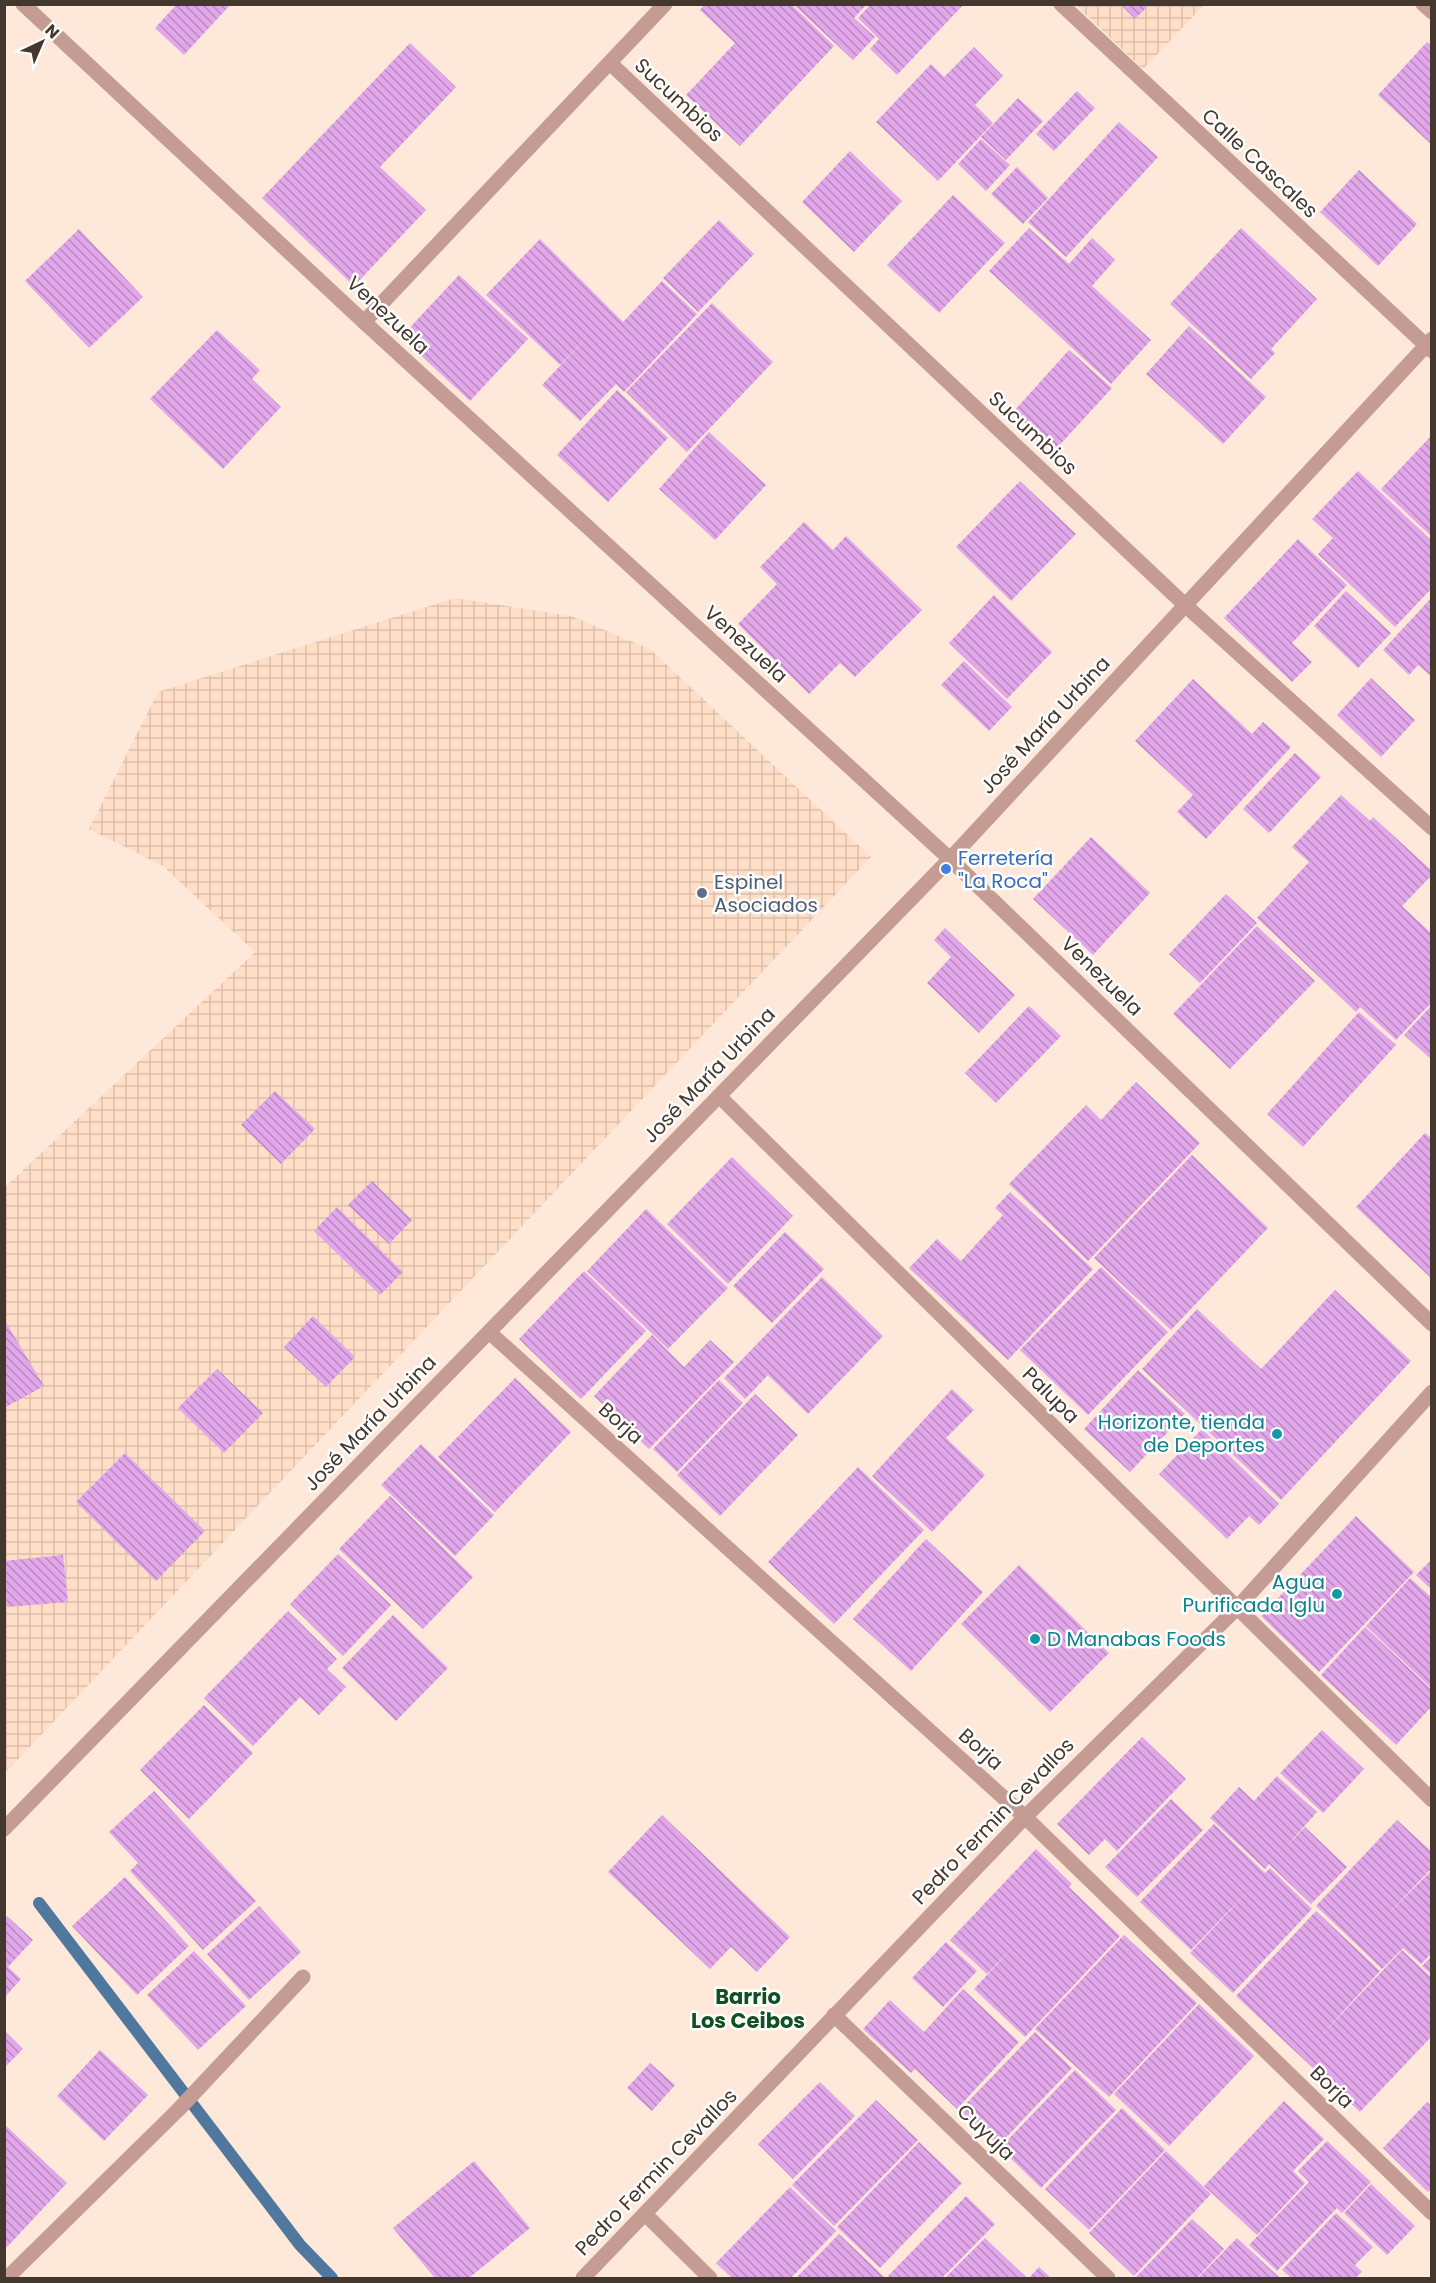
<svg xmlns="http://www.w3.org/2000/svg" width="1436" height="2283" viewBox="0 0 1436 2283" font-family="Poppins,sans-serif">
  <style>
    .industrial { fill: url(#industrial-grid) }
    .lines { fill: none; stroke-linecap: round; stroke-linejoin: round }
    .stream { stroke: #50789f; stroke-width: 12 }
    .building { fill: url(#building-back-hatch) }
    .minor { stroke: #c49c94; stroke-width: 15 }
    .shop-dot { fill: #3f7fe0; stroke: #fff; stroke-width: 2 }
    .service-dot { fill: #5c6f8a; stroke: #fff; stroke-width: 2 }
    .culture-dot { fill: #0f9aa8; stroke: #fff; stroke-width: 2 }
    .labels { text-anchor: middle; stroke-width: 5; stroke-linejoin: round; paint-order: stroke }
    .street-label { font-size: 20px; fill: #44372d; stroke: #fff }
    .shop-label { font-size: 20px; fill: #366cbe; stroke: #fff; text-anchor: start }
    .service-label { font-size: 20px; fill: #4e5e75; stroke: #fff; text-anchor: start }
    .culture-label { font-size: 20px; fill: #0d838f; stroke: #fff; text-anchor: end }
    .neighbourhood-label { font-size: 21px; font-weight: bold; fill: #105021; stroke: #fff }
  </style>
  <defs>
    <pattern id="industrial-grid" width="8" height="8" patternUnits="userSpaceOnUse" patternTransform="scale(1.5)"><rect width="8" height="8" fill="#ffdec8"/><path d="M0 4h8M4 0v8" fill="none" stroke="#dcbfac"/></pattern>
    <pattern id="building-back-hatch" width="6" height="6" patternUnits="userSpaceOnUse" patternTransform="scale(1.5)"><rect width="6" height="6" fill="#e2a7ea"/><path d="M-1 5l2 2M0 0l6 6M5-1l2 2" fill="none" stroke="#b989be"/></pattern>
  </defs>
  <rect width="100%" height="100%" fill="#fde8da"/>
  <!-- industrial -->
  <g class="industrial">
    <path d="M 1076,5 L 1204,5 L 1143,69 Z"/>
    <path d="M 455,598 L 571,616 L 650,649 L 871,857 L 7,1771 L 5,1769 L 5,1187 L 255,952 L 163,866 L 89,829 L 158,692 Z"/>
  </g>
  <g class="lines">
    <!-- stream -->
    <path class="stream" d="M 39,1903 L 300,2245 L 332,2278"/>
  </g>
  <!-- building -->
  <g class="building">
    <path d="M 177,4 L 231,4 L 184,55 L 155,28 Z"/>
    <path d="M 705,4 L 791,4 L 834,46 L 740,146 L 686,95 L 735,43 L 700,10 Z"/>
    <path d="M 793,4 L 867,4 L 854,18 L 875,37 L 853,60 Z"/>
    <path d="M 871,4 L 964,4 L 897,75 L 870,49 L 879,39 L 858,18 Z"/>
    <path d="M 1120,4 L 1150,4 L 1135,19 Z"/>
    <path d="M 1427,42 L 1432,46 L 1432,145 L 1378,95 Z"/>
    <path d="M 410,43 L 456,87 L 380,167 L 426,210 L 354,286 L 262,198 Z"/>
    <path d="M 974,47 L 1003,76 L 975,105 L 993,123 L 938,181 L 876,122 L 931,64 L 944,77 Z"/>
    <path d="M 1077,91 L 1095,108 L 1054,151 L 1036,134 Z"/>
    <path d="M 1018,98 L 1043,121 L 1006,160 L 981,137 Z"/>
    <path d="M 1119,122 L 1158,157 L 1066,257 L 1028,222 Z"/>
    <path d="M 981,139 L 1010,165 L 986,191 L 958,164 Z"/>
    <path d="M 850,151 L 902,201 L 854,252 L 802,202 Z"/>
    <path d="M 1017,167 L 1048,198 L 1023,224 L 991,194 Z"/>
    <path d="M 1359,170 L 1417,224 L 1378,266 L 1320,212 Z"/>
    <path d="M 953,195 L 1005,243 L 939,313 L 887,265 Z"/>
    <path d="M 719,220 L 754,254 L 698,312 L 663,278 Z"/>
    <path d="M 1029,228 L 1069,264 L 1092,238 L 1115,260 L 1092,286 L 1151,340 L 1111,384 L 989,271 Z"/>
    <path d="M 1241,228 L 1317,299 L 1271,349 L 1275,353 L 1251,379 L 1170,304 Z"/>
    <path d="M 79,229 L 143,297 L 89,348 L 25,281 Z"/>
    <path d="M 540,239 L 623,322 L 662,281 L 697,314 L 624,392 L 616,384 L 580,421 L 542,385 L 589,335 L 560,365 L 486,295 Z"/>
    <path d="M 459,275 L 528,339 L 470,401 L 401,337 Z"/>
    <path d="M 712,303 L 773,362 L 687,452 L 626,392 Z"/>
    <path d="M 1189,326 L 1266,397 L 1223,444 L 1146,374 Z"/>
    <path d="M 217,330 L 260,370 L 252,379 L 281,407 L 223,469 L 150,399 Z"/>
    <path d="M 1069,350 L 1112,388 L 1055,450 L 1013,412 Z"/>
    <path d="M 617,390 L 668,438 L 608,502 L 557,455 Z"/>
    <path d="M 709,432 L 766,485 L 715,540 L 659,489 Z"/>
    <path d="M 1432,435 L 1432,537 L 1381,489 Z"/>
    <path d="M 1358,471 L 1432,541 L 1432,588 L 1395,627 L 1318,554 L 1333,538 L 1312,519 Z"/>
    <path d="M 1020,481 L 1076,534 L 1011,601 L 956,547 Z"/>
    <path d="M 804,522 L 833,550 L 846,536 L 922,610 L 855,677 L 840,663 L 809,694 L 738,624 L 777,584 L 760,567 Z"/>
    <path d="M 1298,539 L 1347,585 L 1292,643 L 1312,662 L 1292,682 L 1224,618 Z"/>
    <path d="M 1346,591 L 1391,633 L 1358,668 L 1314,626 Z"/>
    <path d="M 994,595 L 1052,652 L 1007,699 L 949,643 Z"/>
    <path d="M 1432,597 L 1432,677 L 1418,665 L 1409,675 L 1383,650 Z"/>
    <path d="M 964,661 L 1012,707 L 989,731 L 941,685 Z"/>
    <path d="M 1371,678 L 1415,720 L 1381,757 L 1337,715 Z"/>
    <path d="M 1193,679 L 1252,734 L 1263,722 L 1291,747 L 1206,839 L 1177,812 L 1193,795 L 1135,741 Z"/>
    <path d="M 1295,753 L 1321,777 L 1269,833 L 1243,809 Z"/>
    <path d="M 1341,795 L 1370,821 L 1373,817 L 1432,871 L 1432,875 L 1402,906 L 1432,934 L 1432,1002 L 1396,1040 L 1360,1007 L 1356,1012 L 1257,918 L 1309,862 L 1292,847 Z"/>
    <path d="M 1091,837 L 1150,893 L 1093,955 L 1033,899 Z"/>
    <path d="M 1226,894 L 1257,923 L 1200,983 L 1169,954 Z"/>
    <path d="M 1257,926 L 1315,981 L 1230,1069 L 1173,1014 Z"/>
    <path d="M 945,928 L 1015,995 L 979,1033 L 927,983 L 951,957 L 934,940 Z"/>
    <path d="M 1432,1005 L 1432,1060 L 1404,1035 Z"/>
    <path d="M 1029,1006 L 1061,1036 L 996,1103 L 965,1073 Z"/>
    <path d="M 1359,1012 L 1396,1045 L 1303,1147 L 1267,1114 Z"/>
    <path d="M 1136,1082 L 1200,1143 L 1088,1261 L 1009,1184 L 1086,1105 L 1101,1120 Z"/>
    <path d="M 275,1091 L 315,1129 L 281,1164 L 241,1125 Z"/>
    <path d="M 1425,1133 L 1432,1139 L 1432,1279 L 1356,1207 Z"/>
    <path d="M 1192,1155 L 1268,1228 L 1171,1330 L 1094,1258 Z"/>
    <path d="M 732,1157 L 793,1216 L 728,1284 L 667,1224 Z"/>
    <path d="M 372,1181 L 412,1220 L 389,1244 L 348,1205 Z"/>
    <path d="M 1010,1192 L 1093,1269 L 1008,1360 L 909,1268 L 937,1239 L 961,1261 L 1003,1215 L 995,1208 Z"/>
    <path d="M 337,1207 L 403,1272 L 380,1295 L 314,1231 Z"/>
    <path d="M 646,1209 L 728,1288 L 668,1349 L 587,1271 Z"/>
    <path d="M 785,1232 L 824,1269 L 772,1323 L 733,1286 Z"/>
    <path d="M 1101,1267 L 1168,1332 L 1088,1415 L 1020,1350 Z"/>
    <path d="M 584,1271 L 646,1331 L 581,1399 L 519,1339 Z"/>
    <path d="M 822,1277 L 883,1336 L 808,1414 L 768,1375 L 745,1399 L 724,1378 Z"/>
    <path d="M 1335,1290 L 1411,1361 L 1281,1500 L 1142,1369 L 1197,1309 L 1261,1369 Z"/>
    <path d="M 313,1316 L 355,1357 L 326,1387 L 284,1347 Z"/>
    <path d="M 4,1319 L 44,1386 L 4,1408 Z"/>
    <path d="M 652,1335 L 684,1367 L 710,1340 L 734,1362 L 649,1449 L 594,1396 Z"/>
    <path d="M 217,1369 L 263,1413 L 224,1453 L 178,1408 Z"/>
    <path d="M 1138,1370 L 1185,1414 L 1130,1472 L 1084,1429 Z"/>
    <path d="M 515,1378 L 571,1432 L 495,1512 L 438,1457 Z"/>
    <path d="M 719,1380 L 743,1403 L 677,1472 L 653,1449 Z"/>
    <path d="M 952,1389 L 974,1410 L 946,1438 L 985,1475 L 932,1532 L 872,1476 Z"/>
    <path d="M 755,1394 L 798,1435 L 720,1516 L 677,1475 Z"/>
    <path d="M 1202,1429 L 1279,1504 L 1259,1525 L 1249,1516 L 1227,1539 L 1159,1474 Z"/>
    <path d="M 421,1444 L 494,1515 L 455,1556 L 381,1485 Z"/>
    <path d="M 125,1453 L 205,1531 L 156,1581 L 76,1502 Z"/>
    <path d="M 858,1467 L 924,1530 L 834,1624 L 768,1562 Z"/>
    <path d="M 390,1496 L 473,1577 L 423,1629 L 339,1549 Z"/>
    <path d="M 1356,1516 L 1414,1572 L 1319,1672 L 1261,1616 Z"/>
    <path d="M 926,1539 L 983,1592 L 911,1671 L 853,1619 Z"/>
    <path d="M 338,1554 L 391,1605 L 343,1656 L 290,1604 Z"/>
    <path d="M 63,1555 L 68,1602 L 7,1607 L 4,1561 Z"/>
    <path d="M 1432,1559 L 1432,1590 L 1416,1575 Z"/>
    <path d="M 1019,1565 L 1109,1653 L 1050,1712 L 961,1624 Z"/>
    <path d="M 1410,1578 L 1432,1598 L 1432,1689 L 1366,1626 Z"/>
    <path d="M 288,1611 L 337,1659 L 327,1669 L 346,1687 L 319,1715 L 300,1697 L 253,1746 L 204,1698 Z"/>
    <path d="M 393,1615 L 448,1668 L 396,1721 L 342,1668 Z"/>
    <path d="M 1365,1627 L 1432,1690 L 1432,1706 L 1396,1745 L 1321,1675 Z"/>
    <path d="M 204,1705 L 253,1753 L 189,1819 L 140,1770 Z"/>
    <path d="M 1322,1730 L 1364,1769 L 1323,1813 L 1280,1773 Z"/>
    <path d="M 1142,1737 L 1186,1779 L 1117,1851 L 1105,1839 L 1089,1855 L 1057,1824 Z"/>
    <path d="M 1277,1776 L 1317,1812 L 1285,1848 L 1305,1827 L 1347,1867 L 1311,1904 L 1269,1864 L 1265,1869 L 1210,1818 L 1239,1787 L 1254,1801 Z"/>
    <path d="M 154,1791 L 256,1901 L 203,1950 L 130,1871 L 138,1863 L 109,1832 Z"/>
    <path d="M 1171,1799 L 1203,1830 L 1137,1897 L 1105,1867 Z"/>
    <path d="M 662,1815 L 790,1937 L 757,1972 L 731,1947 L 710,1969 L 608,1872 Z"/>
    <path d="M 1397,1820 L 1432,1852 L 1432,1868 L 1386,1916 L 1432,1870 L 1432,1953 L 1421,1964 L 1403,1948 L 1382,1969 L 1316,1906 Z"/>
    <path d="M 1214,1824 L 1265,1873 L 1270,1868 L 1312,1909 L 1233,1993 L 1190,1953 L 1248,1891 L 1191,1950 L 1140,1902 Z"/>
    <path d="M 1036,1849 L 1072,1884 L 1069,1887 L 1120,1936 L 1025,2037 L 974,1989 L 1016,1944 L 987,1974 L 950,1940 Z"/>
    <path d="M 125,1877 L 189,1946 L 137,1995 L 72,1926 Z"/>
    <path d="M 259,1906 L 301,1952 L 249,2000 L 207,1954 Z"/>
    <path d="M 1316,1911 L 1380,1971 L 1318,2039 L 1402,1950 L 1432,1978 L 1432,2036 L 1360,2112 L 1236,1996 Z"/>
    <path d="M 7,1916 L 33,1940 L 8,1967 L 21,1979 L 5,1997 L 5,1919 Z"/>
    <path d="M 1124,1935 L 1197,2003 L 1109,2097 L 1035,2029 Z"/>
    <path d="M 946,1942 L 977,1971 L 943,2007 L 912,1978 Z"/>
    <path d="M 194,1951 L 246,2006 L 198,2050 L 147,1995 Z"/>
    <path d="M 1432,1956 L 1432,1975 L 1422,1966 Z"/>
    <path d="M 963,1989 L 1019,2042 L 957,2109 L 915,2069 L 911,2073 L 863,2029 L 890,2000 L 924,2032 Z"/>
    <path d="M 1199,2004 L 1254,2056 L 1169,2146 L 1114,2094 Z"/>
    <path d="M 4,2030 L 23,2049 L 4,2068 Z"/>
    <path d="M 1035,2032 L 1072,2068 L 998,2146 L 960,2110 Z"/>
    <path d="M 100,2050 L 148,2095 L 104,2141 L 57,2096 Z"/>
    <path d="M 650,2063 L 675,2085 L 652,2111 L 627,2088 Z"/>
    <path d="M 1075,2070 L 1116,2110 L 1041,2188 L 1000,2148 Z"/>
    <path d="M 820,2082 L 855,2116 L 793,2179 L 758,2144 Z"/>
    <path d="M 876,2100 L 918,2140 L 834,2226 L 792,2185 Z"/>
    <path d="M 1284,2101 L 1324,2139 L 1293,2171 L 1305,2183 L 1257,2235 L 1204,2186 Z"/>
    <path d="M 1427,2102 L 1432,2106 L 1432,2188 L 1428,2192 L 1383,2148 Z"/>
    <path d="M 1122,2108 L 1165,2150 L 1089,2230 L 1045,2189 Z"/>
    <path d="M 4,2124 L 67,2183 L 7,2247 L 4,2245 Z"/>
    <path d="M 1327,2141 L 1371,2182 L 1342,2213 L 1337,2208 L 1277,2271 L 1249,2245 L 1309,2182 L 1298,2171 Z"/>
    <path d="M 919,2142 L 962,2183 L 880,2268 L 837,2227 Z"/>
    <path d="M 1166,2151 L 1211,2194 L 1134,2276 L 1089,2233 Z"/>
    <path d="M 474,2161 L 530,2228 L 469,2278 L 435,2278 L 393,2228 Z"/>
    <path d="M 1371,2184 L 1415,2226 L 1387,2255 L 1344,2213 Z"/>
    <path d="M 790,2187 L 836,2231 L 791,2278 L 732,2278 L 716,2263 Z"/>
    <path d="M 966,2196 L 995,2224 L 942,2278 L 890,2278 L 888,2276 Z"/>
    <path d="M 1336,2213 L 1373,2247 L 1355,2265 L 1362,2272 L 1355,2278 L 1291,2278 L 1282,2270 Z"/>
    <path d="M 1192,2219 L 1224,2249 L 1197,2278 L 1135,2278 Z"/>
    <path d="M 839,2234 L 878,2271 L 885,2278 L 796,2278 Z"/>
    <path d="M 985,2238 L 1026,2277 L 1025,2278 L 945,2278 Z"/>
    <path d="M 1237,2238 L 1280,2278 L 1198,2278 Z"/>
    <path d="M 1039,2267 L 1051,2278 L 1029,2278 Z"/>
  </g>
  <g class="lines">
    <!-- minor -->
    <g class="minor">
      <path d="M 23,4 L 364,322 L 950,859 L 1432,1324"/>
      <path d="M 1061,4 L 1432,351"/>
      <path d="M 1423,4 L 1432,12"/>
      <path d="M 611,64 L 1185,605 L 1432,828"/>
      <path d="M 364,322 L 665,4"/>
      <path d="M 719,1096 L 1432,1800"/>
      <path d="M 489,1332 L 1025,1817 L 1432,2213"/>
      <path d="M 4,1829 L 950,859 L 1432,339"/>
      <path d="M 834,2015 L 1108,2278"/>
      <path d="M 645,2214 L 710,2278"/>
      <path d="M 7,2278 L 178,2110 L 303,1977"/>
      <path d="M 583,2278 L 1025,1817 L 1237,1608 L 1432,1392"/>
    </g>
  </g>
  <!-- markers -->
  <circle class="shop-dot" cx="946" cy="869" r="6"/>
  <circle class="service-dot" cx="702" cy="893" r="6"/>
  <g class="culture-dot">
    <circle cx="1277" cy="1434" r="6"/>
    <circle cx="1337" cy="1594" r="6"/>
    <circle cx="1035" cy="1639" r="6"/>
  </g>
  <g class="labels">
    <!-- street labels -->
    <g class="street-label">
      <text transform="translate(679 100) rotate(43)" y="7">Sucumbios</text>
      <text transform="translate(1260 163) rotate(43)" y="7">Calle Cascales</text>
      <text transform="translate(388 315) rotate(43)" y="7">Venezuela</text>
      <text transform="translate(1033 433) rotate(43)" y="7">Sucumbios</text>
      <text transform="translate(746 644) rotate(42)" y="7">Venezuela</text>
      <text transform="translate(1045 725) rotate(-47)" y="7">José María Urbina</text>
      <text transform="translate(1102 976) rotate(44)" y="7">Venezuela</text>
      <text transform="translate(709 1075) rotate(-46)" y="7">José María Urbina</text>
      <text transform="translate(1051 1395) rotate(45)" y="7">Palupa</text>
      <text transform="translate(370 1423) rotate(-46)" y="7">José María Urbina</text>
      <text transform="translate(621 1423) rotate(42)" y="7">Borja</text>
      <text transform="translate(981 1749) rotate(42)" y="7">Borja</text>
      <text transform="translate(993 1821) rotate(-46)" y="7">Pedro Fermin Cevallos</text>
      <text transform="translate(1332 2087) rotate(44)" y="7">Borja</text>
      <text transform="translate(986 2132) rotate(44)" y="7">Cuyuja</text>
      <text transform="translate(656 2172) rotate(-46)" y="7">Pedro Fermin Cevallos</text>
    </g>
    <!-- shop labels -->
    <g class="shop-label">
      <text x="958" y="865">Ferretería<tspan x="958" dy="23">"La Roca"</tspan></text>
    </g>
    <!-- service labels -->
    <g class="service-label">
      <text x="714" y="889">Espinel<tspan x="714" dy="23">Asociados</tspan></text>
    </g>
    <!-- culture labels -->
    <g class="culture-label">
      <text x="1265" y="1429">Horizonte, tienda<tspan x="1265" dy="23">de Deportes</tspan></text>
      <text x="1325" y="1589">Agua<tspan x="1325" dy="23">Purificada Iglu</tspan></text>
      <text x="1047" y="1646" text-anchor="start">D Manabas Foods</text>
    </g>
    <!-- neighbourhood labels -->
    <g class="neighbourhood-label">
      <text x="748" y="2004">Barrio<tspan x="748" dy="24">Los Ceibos</tspan></text>
    </g>
  </g>
  <!-- border -->
  <rect width="1436" height="2283" fill="none" stroke="#44372d" stroke-width="12"/>
  <!-- north arrow -->
  <g transform="translate(42 42) rotate(44)" stroke="#ffffff" stroke-width="4.5" paint-order="stroke">
  <path d="M0-4.5L10 22L0 15L-10 22Z" fill="#44372d"/>
  <text y="-9" font-size="16" font-weight="bold" text-anchor="middle" fill="#44372d">N</text>
  </g>
</svg>
